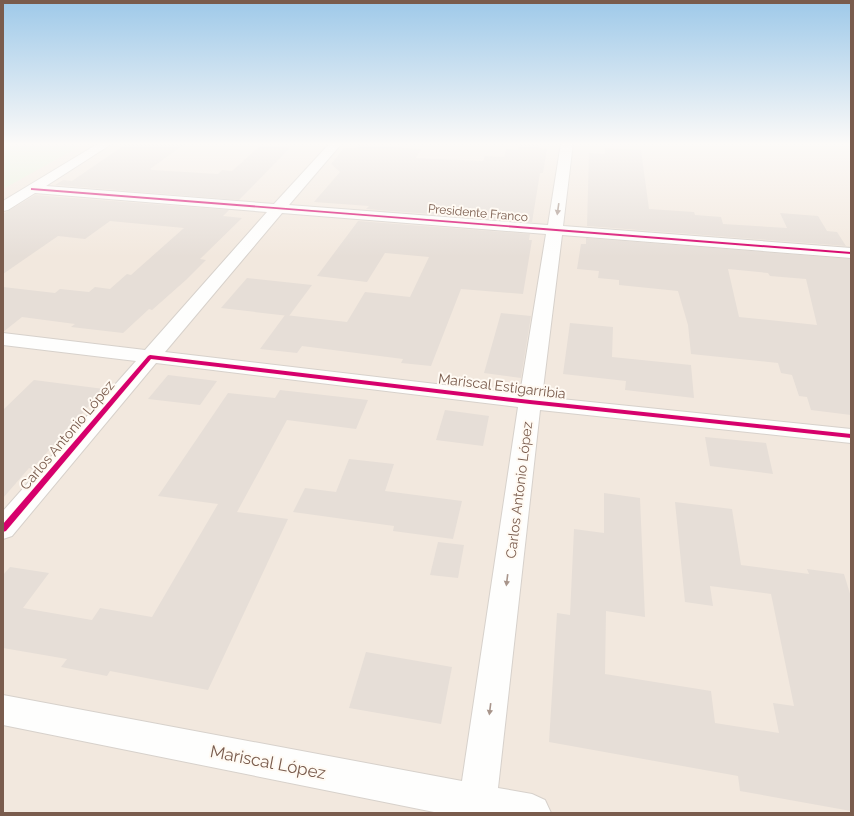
<svg xmlns="http://www.w3.org/2000/svg" width="854" height="816" viewBox="0 0 854 816" font-family="Raleway,sans-serif">
  <style>
    .residential { fill: #f2e8de }
    .green { fill: #e7f0db }
    .building { fill: #e6ded7; fill-rule: evenodd }
    .lines { fill: none; stroke-linecap: round; stroke-linejoin: round }
    .street-casing { stroke: #d7d1cb; stroke-width: 2 }
    .street { fill: #fefefd; fill-rule: evenodd }
    .cycleway-casing { stroke: #fffaf3; stroke-width: 2 }
    .cycleway { fill: #d6006c; fill-rule: evenodd }
    .oneway { fill: #a8958b }
    .labels { text-anchor: middle; stroke-width: 4; stroke-linejoin: round; paint-order: stroke }
    .far-street-label { font-size: 12px; fill: #7a5c4d; stroke: #fffaf3 }
    .street-label { font-size: 14px; fill: #7a5c4d; stroke: #fffaf3 }
    .near-street-label { font-size: 17px; fill: #7a5c4d; stroke: #fffaf3 }
  </style>
  <rect width="100%" height="100%" fill="#f9f5f0"/>
  <!-- residential -->
  <rect class="residential" x="3" y="143" width="848" height="670"/>
  <!-- green -->
  <path class="green" d="M 3,143 L 86,143 L 3,189 Z"/>
  <!-- building -->
  <g class="building">
    <path d="M 139,143 L 186,143 L 150,169 L 152,170 L 218,174 L 222,170 L 232,171 L 260,146 L 290,148 L 239,200 L 55,185 L 63,180 L 72,181 L 126,144 L 135,145 Z"/>
    <path d="M 519,144 L 539,145 L 539,148 L 547,149 L 543,173 L 540,173 L 532,222 L 366,209 L 369,206 L 314,202 L 340,172 L 331,164 L 344,148 L 356,148 L 358,145 L 421,149 L 416,158 L 483,161 L 485,156 L 504,157 L 506,149 L 518,150 Z"/>
    <path d="M 605,148 L 641,150 L 649,209 L 694,212 L 695,215 L 721,217 L 723,224 L 787,228 L 780,213 L 818,216 L 827,231 L 837,232 L 846,246 L 587,226 L 589,153 L 605,154 Z"/>
    <path d="M 35,195 L 229,210 L 223,216 L 242,218 L 200,259 L 206,260 L 187,279 L 152,310 L 149,309 L 123,333 L 71,327 L 75,324 L 22,317 L 3,332 L 3,287 L 55,293 L 60,289 L 89,292 L 95,287 L 110,289 L 127,274 L 131,275 L 184,228 L 110,221 L 85,239 L 58,236 L 3,274 L 3,214 Z"/>
    <path d="M 358,221 L 530,234 L 529,240 L 532,240 L 523,294 L 461,289 L 431,366 L 401,363 L 403,359 L 302,346 L 297,353 L 260,349 L 285,315 L 347,322 L 365,292 L 410,297 L 429,257 L 385,253 L 367,282 L 317,276 Z"/>
    <path d="M 586,238 L 851,259 L 851,415 L 811,410 L 807,397 L 799,396 L 792,375 L 781,373 L 778,363 L 691,354 L 688,325 L 678,291 L 619,285 L 619,280 L 598,278 L 599,271 L 577,269 L 581,244 L 586,244 ZM 728,269 L 768,273 L 770,276 L 806,279 L 817,325 L 739,317 Z"/>
    <path d="M 247,278 L 312,285 L 289,316 L 221,308 Z"/>
    <path d="M 501,313 L 531,316 L 521,378 L 484,373 Z"/>
    <path d="M 570,323 L 613,327 L 612,357 L 691,365 L 694,398 L 625,390 L 626,381 L 563,374 Z"/>
    <path d="M 168,375 L 217,381 L 200,405 L 148,399 Z"/>
    <path d="M 34,380 L 104,389 L 32,469 L 29,468 L 3,498 L 3,410 Z"/>
    <path d="M 280,390 L 368,400 L 356,429 L 287,420 L 237,512 L 288,519 L 208,690 L 110,671 L 107,676 L 61,667 L 67,659 L 3,648 L 3,575 L 10,567 L 49,573 L 23,608 L 92,620 L 100,608 L 152,617 L 218,504 L 158,496 L 228,393 L 275,398 Z"/>
    <path d="M 445,410 L 489,416 L 483,446 L 436,440 Z"/>
    <path d="M 705,437 L 766,443 L 773,474 L 710,466 Z"/>
    <path d="M 349,459 L 394,464 L 385,491 L 462,501 L 453,539 L 393,531 L 394,526 L 293,512 L 305,488 L 336,492 Z"/>
    <path d="M 604,493 L 640,498 L 645,617 L 606,611 L 605,674 L 711,691 L 715,723 L 779,733 L 773,703 L 794,706 L 771,594 L 710,586 L 713,606 L 685,602 L 675,502 L 732,509 L 741,565 L 809,574 L 807,569 L 844,574 L 851,597 L 851,811 L 740,791 L 738,776 L 549,742 L 557,613 L 570,615 L 574,529 L 604,533 Z"/>
    <path d="M 438,542 L 464,545 L 458,578 L 430,575 Z"/>
    <path d="M 366,652 L 452,667 L 441,724 L 349,708 Z"/>
  </g>
  <g class="lines">
    <!-- street casing -->
    <g class="street-casing">
      <path id="street" d="M 99,143 L 113,143 L 46,186 L 274,204 L 330,143 L 342,143 L 289,205 L 548,225 L 561,143 L 573,143 L 563,226 L 851,248 L 851,258 L 562,235 L 542,397 L 851,429 L 851,443 L 540,410 L 498,788 L 532,794 L 545,800 L 551,813 L 439,813 L 3,725 L 3,695 L 462,781 L 518,407 L 156,363 L 12,536 L 3,539 L 3,511 L 136,361 L 3,345 L 3,333 L 145,350 L 267,212 L 35,193 L 8,210 L 3,211 L 3,201 ZM 282,213 L 546,234 L 520,394 L 165,352 Z"/>
    </g>
    <!-- street -->
    <use href="#street" class="street"/>
    <!-- cycleway casing -->
    <g class="cycleway-casing">
      <g id="cycleway">
        <path d="M 31,188 L 851,252 L 851,254 L 32,190 L 31,190 Z"/>
        <path d="M 150,355 L 530,400 L 851,434 L 851,438 L 530,404 L 151,359 L 6,531 L 3,532 L 3,524 L 148,356 Z"/>
      </g>
    </g>
    <!-- cycleway -->
    <use href="#cycleway" class="cycleway"/>
  </g>
  <!-- one-way arrows -->
  <defs><path id="oneway-solid" d="M-6-.8H1V-3.2L6.5 0L1 3.2V.8H-6Z"/></defs>
  <g class="oneway">
    <use href="#oneway-solid" transform="translate(558 209) rotate(98)"/>
    <use href="#oneway-solid" transform="translate(507 580) rotate(97)"/>
    <use href="#oneway-solid" transform="translate(490 709) rotate(97)"/>
  </g>
  <!-- sky -->
  <linearGradient id="sky" x2="0" y2="1"><stop stop-color="#9ec9e9"/><stop offset="0.56" stop-color="#fcfaf8"/><stop offset="1" stop-color="#fcfaf8" stop-opacity="0"/></linearGradient>
  <rect width="854" height="257" fill="url(#sky)"/>
  <g class="labels">
    <!-- far-street labels -->
    <g class="far-street-label">
      <text transform="translate(478 213) rotate(5)" y="4">Presidente Franco</text>
    </g>
    <!-- street labels -->
    <g class="street-label">
      <text transform="translate(502 386) rotate(7)" y="5">Mariscal Estigarribia</text>
      <text transform="translate(67 435) rotate(-50)" y="5">Carlos Antonio López</text>
      <text transform="translate(519 490) rotate(-83)" y="5">Carlos Antonio López</text>
    </g>
    <!-- near-street labels -->
    <g class="near-street-label">
      <text transform="translate(268 762) rotate(11)" y="6">Mariscal López</text>
    </g>
  </g>
  <!-- border -->
  <rect width="854" height="816" fill="none" stroke="#7a5c4d" stroke-width="8"/>
</svg>
